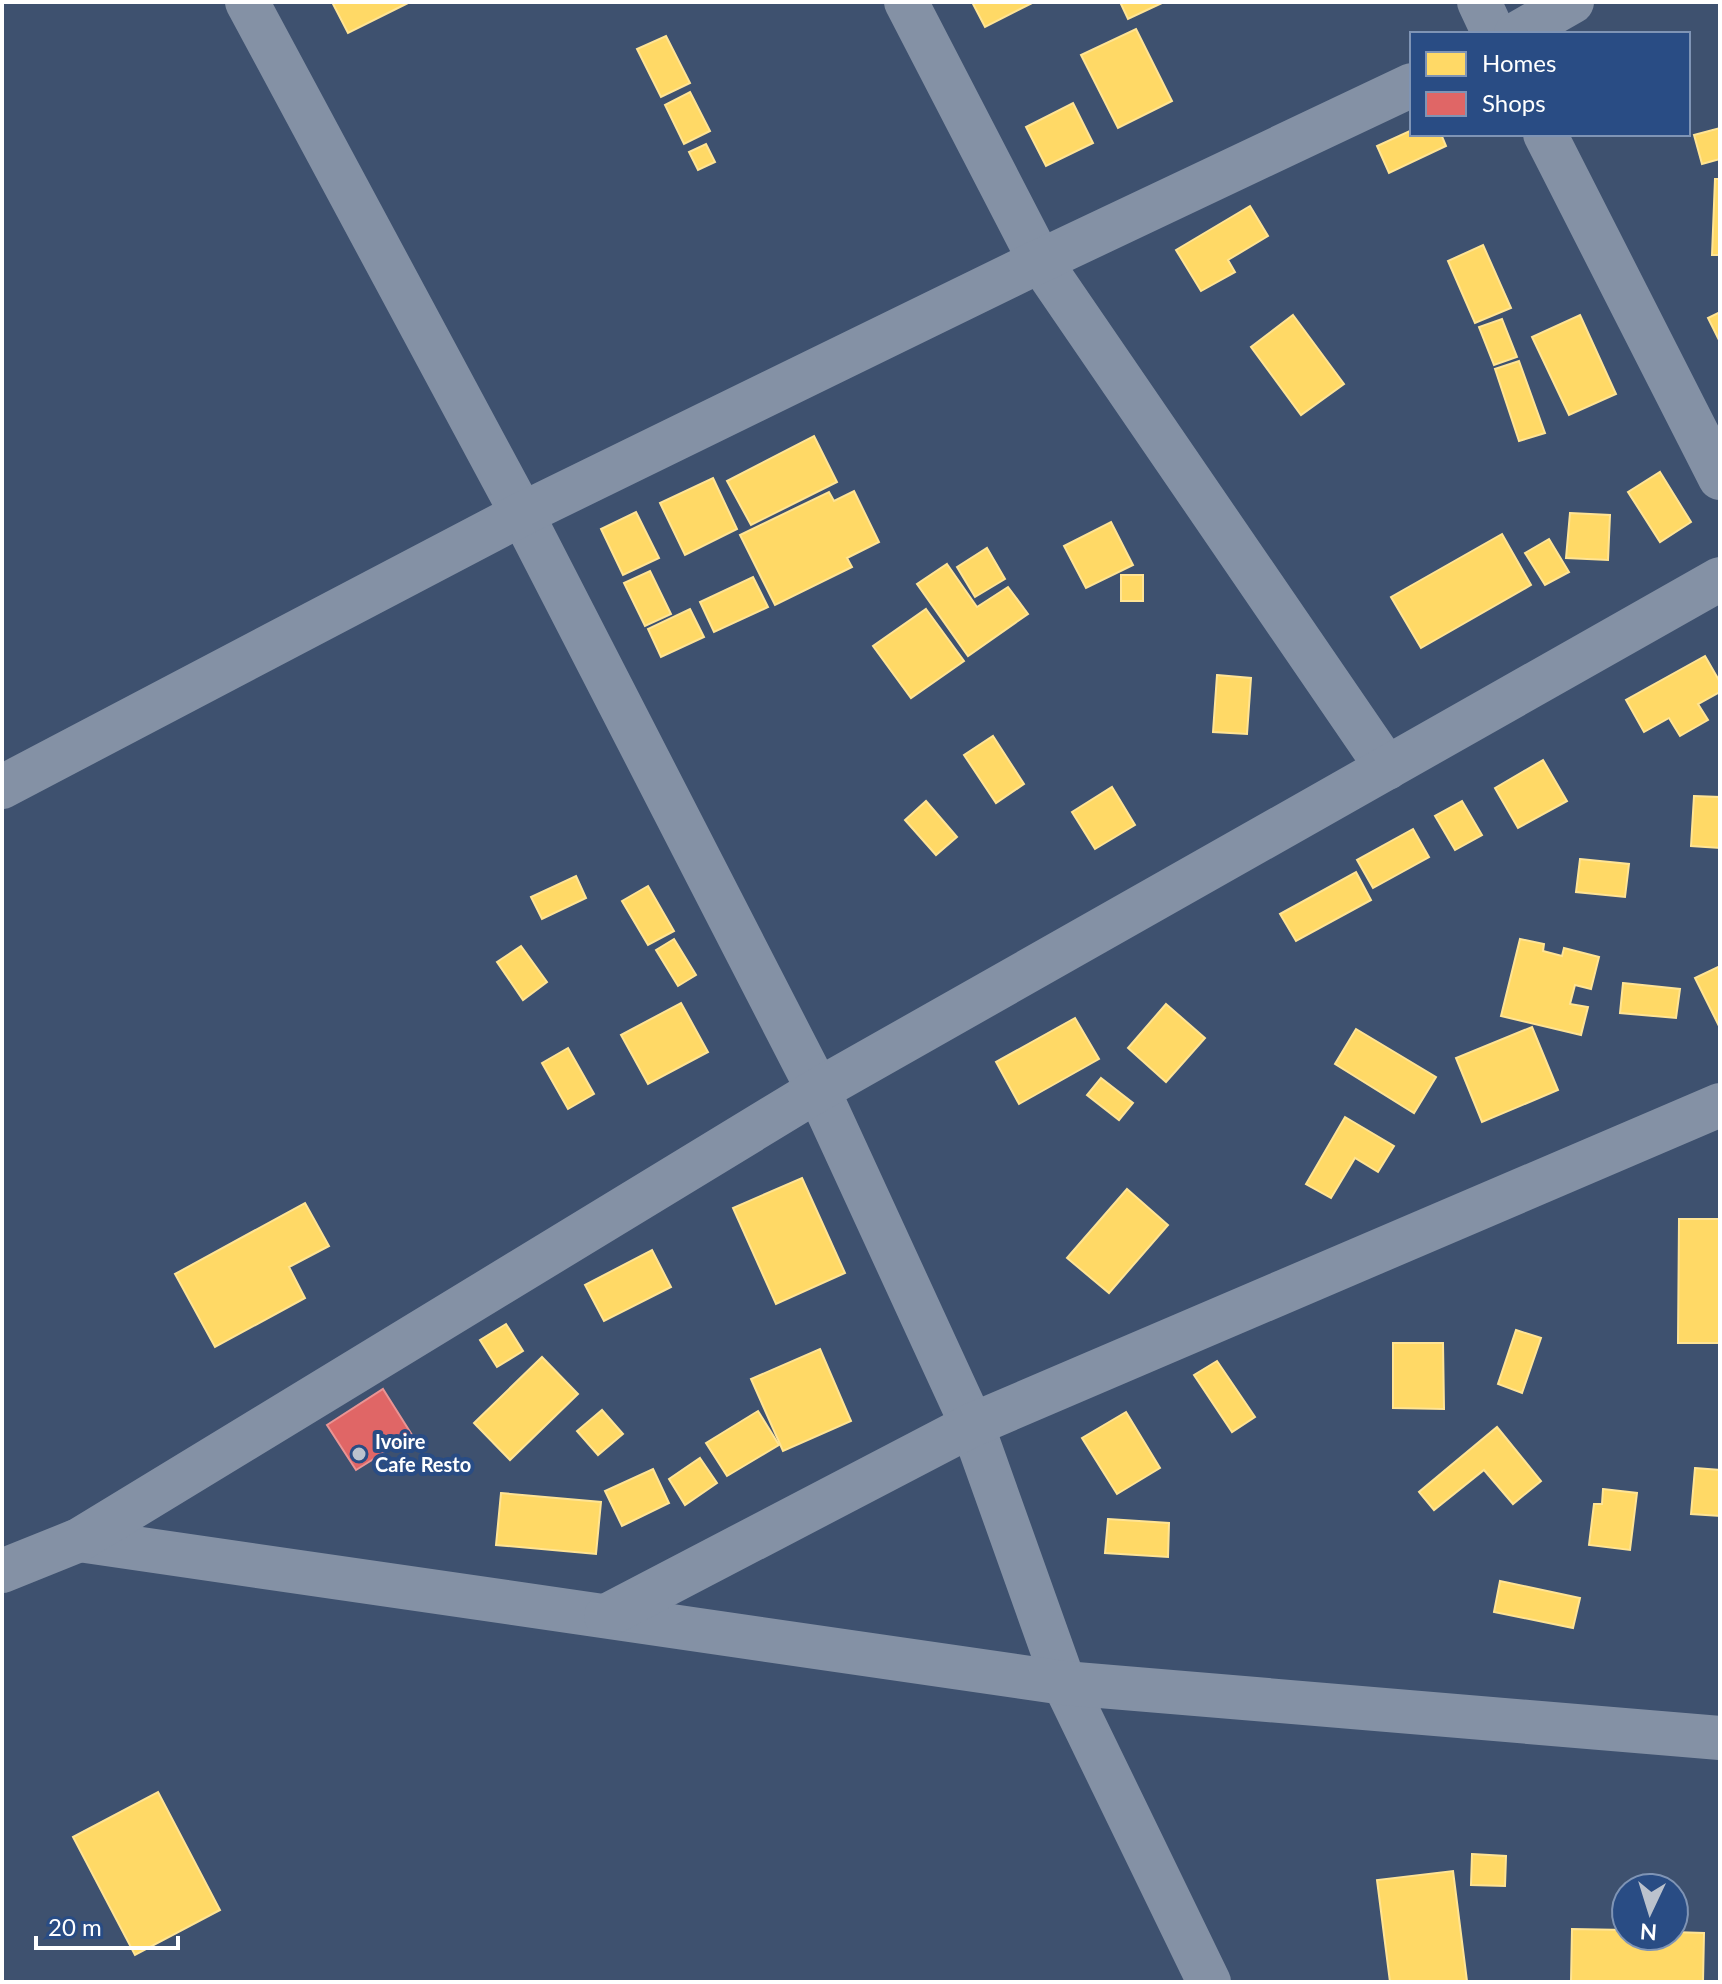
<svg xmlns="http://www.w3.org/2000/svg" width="1722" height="1984" viewBox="0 0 1722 1984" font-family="Lato,sans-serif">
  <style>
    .homes { fill: #ffd966; stroke: #ffe494; stroke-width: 2 }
    .shops { fill: #e06666; stroke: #e99494; stroke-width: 2 }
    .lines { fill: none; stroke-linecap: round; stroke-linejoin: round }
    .minor { stroke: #8491a5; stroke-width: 44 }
    .poi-dot { fill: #bbc2cd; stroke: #294c84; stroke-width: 3 }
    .labels { text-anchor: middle; stroke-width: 8; stroke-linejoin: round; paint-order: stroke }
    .poi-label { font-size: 20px; font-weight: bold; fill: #fff; stroke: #294c84; text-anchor: start }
  </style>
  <rect width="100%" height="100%" fill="#3e516f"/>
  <!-- homes -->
  <g class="homes">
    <path d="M 332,2 L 410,2 L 348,33 Z"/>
    <path d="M 972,2 L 1034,2 L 985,27 Z"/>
    <path d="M 1120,2 L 1164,2 L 1128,19 Z"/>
    <path d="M 1136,29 L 1172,101 L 1118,128 L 1081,55 Z"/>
    <path d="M 666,36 L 690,83 L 661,97 L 637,49 Z"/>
    <path d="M 690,92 L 710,131 L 684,144 L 665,105 Z"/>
    <path d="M 1073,103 L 1093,143 L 1046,166 L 1026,127 Z"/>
    <path d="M 1720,128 L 1720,159 L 1702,164 L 1694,135 Z"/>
    <path d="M 1412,130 L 1412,134 L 1441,134 L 1446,146 L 1389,173 L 1377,146 Z"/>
    <path d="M 706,144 L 715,162 L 698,170 L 689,152 Z"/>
    <path d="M 1715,179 L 1720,179 L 1720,255 L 1712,255 Z"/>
    <path d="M 1250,206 L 1268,236 L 1228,260 L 1235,272 L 1201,291 L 1176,250 Z"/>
    <path d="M 1483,245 L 1511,308 L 1475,323 L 1448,261 Z"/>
    <path d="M 1720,312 L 1720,342 L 1708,318 Z"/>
    <path d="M 1293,315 L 1344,384 L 1301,415 L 1251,347 Z"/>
    <path d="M 1580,315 L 1616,394 L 1569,415 L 1532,337 Z"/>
    <path d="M 1502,319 L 1517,357 L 1494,365 L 1479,327 Z"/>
    <path d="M 1519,361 L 1545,433 L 1519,441 L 1495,369 Z"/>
    <path d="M 814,436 L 837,482 L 751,525 L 727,481 Z"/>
    <path d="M 1660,472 L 1691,522 L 1660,542 L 1628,492 Z"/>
    <path d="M 713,478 L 737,529 L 685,555 L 660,503 Z"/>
    <path d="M 854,491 L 879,542 L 847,558 L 852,567 L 775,605 L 740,535 L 829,492 L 834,501 Z"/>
    <path d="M 636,512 L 659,558 L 623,575 L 601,529 Z"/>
    <path d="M 1570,513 L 1610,515 L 1608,560 L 1566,558 Z"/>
    <path d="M 1111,522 L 1133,565 L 1086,588 L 1064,546 Z"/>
    <path d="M 1502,534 L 1531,585 L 1421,648 L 1391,597 Z"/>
    <path d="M 1549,539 L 1569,572 L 1545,585 L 1525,553 Z"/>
    <path d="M 987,548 L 1005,579 L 975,597 L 957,567 Z"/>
    <path d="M 947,564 L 977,607 L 1008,587 L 1028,614 L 968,656 L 917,584 Z"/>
    <path d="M 650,571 L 671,614 L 645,626 L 624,583 Z"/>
    <rect x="1121" y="575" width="22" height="26"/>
    <path d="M 753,577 L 768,607 L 714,632 L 700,602 Z"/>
    <path d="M 690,609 L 704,637 L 661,657 L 648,629 Z"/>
    <path d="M 926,609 L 964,661 L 911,698 L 873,646 Z"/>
    <path d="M 1705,656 L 1720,682 L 1720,692 L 1698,704 L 1708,720 L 1680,736 L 1669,718 L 1644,732 L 1626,700 Z"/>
    <path d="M 1217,675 L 1251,678 L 1247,734 L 1213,732 Z"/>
    <path d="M 993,736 L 1024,784 L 996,803 L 964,755 Z"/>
    <path d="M 1543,760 L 1567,801 L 1518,828 L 1495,788 Z"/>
    <path d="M 1112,787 L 1135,825 L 1095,849 L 1072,812 Z"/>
    <path d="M 1694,796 L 1720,797 L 1720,848 L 1691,846 Z"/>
    <path d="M 926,801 L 957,837 L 936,855 L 905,820 Z"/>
    <path d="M 1462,801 L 1482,835 L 1455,850 L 1435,816 Z"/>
    <path d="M 1413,829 L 1429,857 L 1373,888 L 1357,860 Z"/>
    <path d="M 1580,859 L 1629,864 L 1625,897 L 1576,892 Z"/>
    <path d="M 1356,872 L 1371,900 L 1296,941 L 1280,914 Z"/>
    <path d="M 576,876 L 586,898 L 542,919 L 531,897 Z"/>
    <path d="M 648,886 L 674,931 L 648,945 L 622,901 Z"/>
    <path d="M 674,939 L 696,975 L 678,986 L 656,950 Z"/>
    <path d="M 1520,939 L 1544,944 L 1543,951 L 1562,956 L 1564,948 L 1599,957 L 1591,989 L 1575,985 L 1570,1004 L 1588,1007 L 1581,1035 L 1501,1016 Z"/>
    <path d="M 521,946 L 547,982 L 523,1000 L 497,962 Z"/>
    <path d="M 1720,966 L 1720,1028 L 1695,978 Z"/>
    <path d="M 1623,983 L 1680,989 L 1676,1018 L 1620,1013 Z"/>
    <path d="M 681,1003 L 708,1052 L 648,1084 L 621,1035 Z"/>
    <path d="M 1166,1004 L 1205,1038 L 1166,1082 L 1128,1048 Z"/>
    <path d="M 1075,1018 L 1099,1059 L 1019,1104 L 996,1062 Z"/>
    <path d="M 1532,1027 L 1558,1090 L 1482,1122 L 1456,1058 Z"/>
    <path d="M 1356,1029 L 1436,1077 L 1414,1113 L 1335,1064 Z"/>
    <path d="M 568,1048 L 594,1094 L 568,1109 L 542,1063 Z"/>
    <path d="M 1101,1078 L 1133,1103 L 1119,1120 L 1087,1095 Z"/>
    <path d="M 1345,1117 L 1394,1146 L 1378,1172 L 1355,1158 L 1331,1198 L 1306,1184 Z"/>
    <path d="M 802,1178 L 845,1273 L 776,1304 L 733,1208 Z"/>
    <path d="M 1127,1189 L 1168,1225 L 1109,1293 L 1067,1258 Z"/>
    <path d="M 305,1203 L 329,1246 L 289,1267 L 305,1298 L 215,1347 L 175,1274 Z"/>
    <path d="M 1679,1219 L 1720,1219 L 1720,1343 L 1678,1343 Z"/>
    <path d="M 652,1250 L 671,1287 L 604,1321 L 585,1285 Z"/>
    <path d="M 506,1324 L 523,1351 L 497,1367 L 480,1340 Z"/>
    <path d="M 1516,1330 L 1541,1338 L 1522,1393 L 1498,1384 Z"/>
    <path d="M 1393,1343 L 1443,1343 L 1444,1409 L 1393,1408 Z"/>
    <path d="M 820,1349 L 851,1421 L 783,1451 L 751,1379 Z"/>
    <path d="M 542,1357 L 578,1394 L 510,1460 L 474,1423 Z"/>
    <path d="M 1217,1361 L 1255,1417 L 1232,1432 L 1194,1375 Z"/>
    <path d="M 602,1410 L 623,1434 L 598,1455 L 577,1431 Z"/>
    <path d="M 758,1411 L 779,1445 L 727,1476 L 706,1443 Z"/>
    <path d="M 1126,1412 L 1160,1468 L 1117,1494 L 1082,1438 Z"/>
    <path d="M 1497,1427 L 1541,1481 L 1513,1504 L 1484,1470 L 1434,1510 L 1419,1492 Z"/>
    <path d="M 700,1458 L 717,1483 L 685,1505 L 669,1479 Z"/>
    <path d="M 1695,1468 L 1720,1470 L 1720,1516 L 1691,1514 Z"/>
    <path d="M 653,1469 L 669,1503 L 622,1526 L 605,1491 Z"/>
    <path d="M 1603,1489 L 1637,1493 L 1630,1550 L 1589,1545 L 1594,1504 L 1602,1504 Z"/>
    <path d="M 501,1493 L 601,1502 L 596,1554 L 496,1545 Z"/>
    <path d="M 1108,1519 L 1169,1523 L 1168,1557 L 1105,1553 Z"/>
    <path d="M 1500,1581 L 1580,1598 L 1573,1628 L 1494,1612 Z"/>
    <path d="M 158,1792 L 220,1910 L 135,1955 L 73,1837 Z"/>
    <path d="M 1472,1854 L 1506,1856 L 1505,1886 L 1471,1885 Z"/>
    <path d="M 1453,1871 L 1467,1981 L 1390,1982 L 1377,1880 Z"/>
    <path d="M 1572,1929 L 1626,1930 L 1626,1936 L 1674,1936 L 1674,1932 L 1704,1933 L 1703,1982 L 1571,1982 Z"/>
  </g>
  <!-- shops -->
  <path class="shops" d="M 383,1389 L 412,1435 L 356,1470 L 327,1425 Z"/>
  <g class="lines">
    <!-- minor -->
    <g class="minor">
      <path d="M 247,2 L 522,514 L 818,1090 L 972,1425 L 1064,1683 L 1209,1982"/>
      <path d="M 906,2 L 1040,261 L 1387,768"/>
      <path d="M 1479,2 L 1494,34"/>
      <path d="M 1516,34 L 1572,2"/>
      <path d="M 1545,134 L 1720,478"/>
      <path d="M 2,787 L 522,514 L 1040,261 L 1412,85"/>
      <path d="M 79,1540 L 1064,1683 L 1720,1738"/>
      <path d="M 2,1571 L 79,1540 L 818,1090 L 1720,579"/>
      <path d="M 606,1616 L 972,1425 L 1720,1105"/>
    </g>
  </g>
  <!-- markers -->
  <circle class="poi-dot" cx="359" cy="1454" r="8"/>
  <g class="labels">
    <!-- poi labels -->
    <g class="poi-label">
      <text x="375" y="1449">Ivoire<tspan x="375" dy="23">Cafe Resto</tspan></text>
    </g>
  </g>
  <!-- border -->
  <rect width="1722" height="1984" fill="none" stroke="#ffffff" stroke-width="8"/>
  <!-- legend -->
  <rect x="1410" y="32" width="280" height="104" fill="#294c84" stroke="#7f94b5" stroke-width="2"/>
  <rect x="1426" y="52" width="40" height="24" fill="#ffd966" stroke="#7f94b5" stroke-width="2"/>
  <text x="1482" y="72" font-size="24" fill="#ffffff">Homes</text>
  <rect x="1426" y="92" width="40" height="24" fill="#e06666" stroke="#7f94b5" stroke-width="2"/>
  <text x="1482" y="112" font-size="24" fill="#ffffff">Shops</text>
  <!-- north arrow -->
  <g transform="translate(1650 1912) rotate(184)"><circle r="38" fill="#294c84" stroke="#7f94b5" stroke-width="2"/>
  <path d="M0-6L14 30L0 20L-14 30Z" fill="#bbc2cd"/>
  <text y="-12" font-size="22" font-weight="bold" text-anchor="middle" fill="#ffffff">N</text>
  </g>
  <!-- scale -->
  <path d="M36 1936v12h142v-12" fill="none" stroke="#ffffff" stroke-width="4"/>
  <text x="48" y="1936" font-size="24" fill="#ffffff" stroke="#294c84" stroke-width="6" paint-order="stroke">20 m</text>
</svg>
